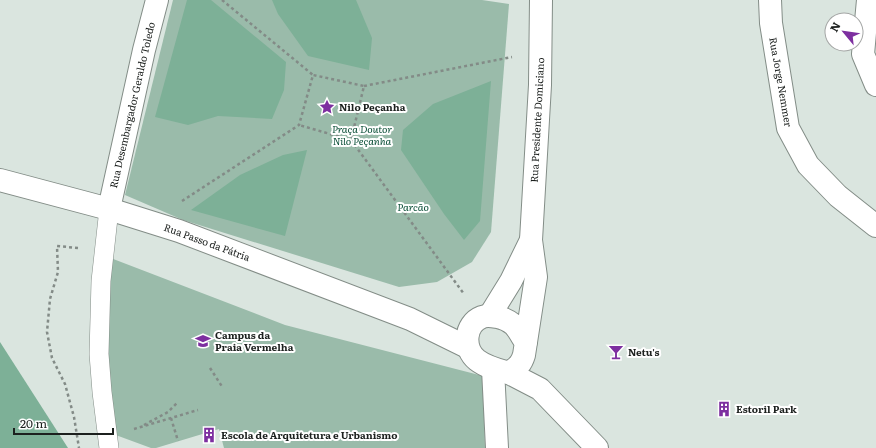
<svg xmlns="http://www.w3.org/2000/svg" width="876" height="448" viewBox="0 0 876 448" font-family="Literata,serif">
  <style>
    .green { fill: #9abbaa }
    .forest { fill: #7db097 }
    .lines { fill: none; stroke-linecap: round; stroke-linejoin: round }
    .lane-casing { stroke: #838d87; stroke-width: 20 }
    .street-casing { stroke: #838d87; stroke-width: 24 }
    .secondary-casing { stroke: #838d87; stroke-width: 24 }
    .path { stroke: #838b87; stroke-width: 2.5; stroke-dasharray: 3 3; stroke-linecap: butt }
    .lane { stroke: #fff; stroke-width: 19 }
    .street { stroke: #fff; stroke-width: 22 }
    .secondary { stroke: #fff; stroke-width: 22 }
    .labels { text-anchor: middle; stroke-width: 4; stroke-linejoin: round; paint-order: stroke }
    .street-label { font-size: 10px; fill: #1c201e; stroke: #fff }
    .poi-label { font-size: 10px; font-weight: bold; fill: #1c201e; stroke: #fff; text-anchor: start }
    .park-label { font-size: 10px; font-style: italic; fill: #084d35; stroke: #fff }
  </style>
  <rect width="100%" height="100%" fill="#dae5df"/>
  <!-- green -->
  <g class="green">
    <path d="M 173,0 L 482,0 L 509,4 L 491,232 L 472,262 L 437,282 L 399,287 L 183,220 L 125,195 Z"/>
    <path d="M 95,252 L 285,325 L 483,376 L 485,448 L 224,448 L 219,429 L 156,448 L 151,448 L 113,434 Z"/>
  </g>
  <!-- forest -->
  <g class="forest">
    <path d="M 187,0 L 211,0 L 286,62 L 284,90 L 272,119 L 218,116 L 188,125 L 155,117 Z"/>
    <path d="M 272,0 L 356,0 L 372,38 L 369,70 L 308,56 L 278,14 Z"/>
    <path d="M 491,81 L 480,221 L 464,240 L 444,214 L 401,150 L 403,130 L 433,104 Z"/>
    <path d="M 307,150 L 285,236 L 191,210 L 240,175 L 283,155 Z"/>
    <path d="M 0,342 L 68,448 L 0,448 Z"/>
  </g>
  <g class="lines">
    <!-- lane casing -->
    <g class="lane-casing">
      <path id="lane" d="M 109,209 L 101,281 L 99,354 L 102,392 L 109,448"/>
    </g>
    <!-- street casing -->
    <g class="street-casing">
      <g id="street">
        <path d="M 770,0 L 771,23 L 788,128 L 808,165 L 838,196 L 876,226"/>
        <path d="M 868,0 L 863,54 L 876,85"/>
        <path d="M 109,209 L 144,50 L 157,0"/>
        <path d="M 493,369 L 497,448"/>
        <path d="M 509,373 L 540,389 L 597,448"/>
      </g>
    </g>
    <!-- secondary casing -->
    <g class="secondary-casing">
      <g id="secondary">
        <path d="M 0,180 L 109,209 L 179,231 L 410,319 L 467,347"/>
        <path d="M 490,315 L 511,281 L 531,240"/>
        <path d="M 526,343 C 522,337 518,329 514,325 C 509,321 503,318 497,317 C 492,316 487,315 482,317 C 464,324 463,349 477,360 C 486,367 498,370 509,373 C 517,367 521,365 524,355 L 536,277 L 531,240 L 540,85 L 541,0"/>
      </g>
    </g>
    <!-- path -->
    <g class="path">
      <path d="M 222,0 L 313,75"/>
      <path d="M 364,86 L 512,57"/>
      <path d="M 351,140 L 464,294"/>
      <path d="M 182,201 L 299,125 L 313,75 L 364,86 L 351,140 L 299,125"/>
      <path d="M 78,248 L 57,246 L 58,272 L 50,299 L 47,332 L 52,358 L 65,384 L 74,417 L 79,448"/>
      <path d="M 210,368 L 223,388"/>
      <path d="M 171,418 L 178,441"/>
      <path d="M 144,425 L 168,412 L 178,402"/>
      <path d="M 134,429 L 198,410"/>
    </g>
    <!-- lane -->
    <use href="#lane" class="lane"/>
    <!-- street -->
    <use href="#street" class="street"/>
    <!-- secondary -->
    <use href="#secondary" class="secondary"/>
  </g>
  <!-- icons -->
  <defs>
    <g id="sight-bare" transform="scale(1.2)"><path d="M0-6L1.8-2.2L6-1.7L2.9 1.2L3.7 5.4L0 3.3L-3.7 5.4L-2.9 1.2L-6-1.7L-1.8-2.2Z" fill="#7d2fa0" stroke="#fff" stroke-width="2.5" paint-order="stroke"/></g>
    <g id="university-bare" transform="scale(1.2)"><path d="M0-5L7-2L0 1L-7-2ZM-4 1L0 2.5L4 1V4Q0 6-4 4Z" fill="#7d2fa0" stroke="#fff" stroke-width="2.5" paint-order="stroke"/></g>
    <g id="bar-bare" transform="scale(1.2)"><path d="M-6-5H6L.8 .8V4.5H3.5V6h-7V4.5H-.8V.8Z" fill="#7d2fa0" stroke="#fff" stroke-width="2.5" paint-order="stroke"/></g>
    <g id="building-bare" transform="scale(1.2)"><path d="M-4-6H4V6H1V3H-1V6H-4ZM-2.5-4.3h1.7v1.8h-1.7ZM.8-4.3h1.7v1.8H.8ZM-2.5-1h1.7V.8h-1.7ZM.8-1h1.7V.8H.8Z" fill="#7d2fa0" stroke="#fff" stroke-width="2.5" paint-order="stroke"/></g>
  </defs>
  <g fill-rule="evenodd">
    <use href="#sight-bare" x="327" y="107"/>
    <use href="#university-bare" x="203" y="341"/>
    <use href="#bar-bare" x="616" y="352"/>
    <use href="#building-bare" x="724" y="409"/>
    <use href="#building-bare" x="209" y="435"/>
  </g>
  <g class="labels">
    <!-- street labels -->
    <g class="street-label">
      <text transform="translate(781 82) rotate(80)" y="4">Rua Jorge Nemmer</text>
      <text transform="translate(132 105) rotate(-77)" y="4">Rua Desembargador Geraldo Toledo</text>
      <text transform="translate(537 120) rotate(-87)" y="4">Rua Presidente Domiciano</text>
      <text transform="translate(207 242) rotate(20)" y="4">Rua Passo da Pátria</text>
    </g>
    <!-- poi labels -->
    <g class="poi-label">
      <text x="339" y="111">Nilo Peçanha</text>
      <text x="215" y="339">Campus da<tspan x="215" dy="12">Praia Vermelha</tspan></text>
      <text x="628" y="356">Netu's</text>
      <text x="736" y="413">Estoril Park</text>
      <text x="221" y="439">Escola de Arquitetura e Urbanismo</text>
    </g>
    <!-- park labels -->
    <g class="park-label">
      <text x="362" y="133">Praça Doutor<tspan x="362" dy="12">Nilo Peçanha</tspan></text>
      <text x="413" y="211">Parcão</text>
    </g>
  </g>
  <!-- north arrow -->
  <g transform="translate(844 32) rotate(299)"><circle r="19" fill="#ffffff" stroke="#a4a6a5"/>
  <path d="M0-3L7 15L0 10L-7 15Z" fill="#7d2fa0"/>
  <text y="-6" font-size="11" font-weight="bold" text-anchor="middle" fill="#1c201e">N</text>
  </g>
  <!-- scale -->
  <path d="M14 428v6h99v-6" fill="none" stroke="#1c201e" stroke-width="2"/>
  <text x="20" y="428" font-size="12" fill="#1c201e" stroke="#ffffff" stroke-width="3" paint-order="stroke">20 m</text>
</svg>
